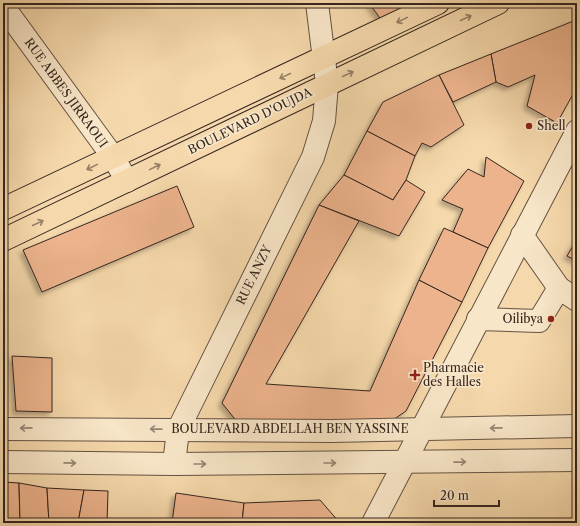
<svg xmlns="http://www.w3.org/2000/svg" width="580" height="526" viewBox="0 0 580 526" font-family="'Libre Caslon Text',serif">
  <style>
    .building { fill: #ecb38c; stroke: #352620; filter: url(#shadow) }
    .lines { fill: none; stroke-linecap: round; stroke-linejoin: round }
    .minor-casing { stroke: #655243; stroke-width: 24 }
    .major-casing { stroke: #352620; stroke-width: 24 }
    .minor { stroke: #f8e6c8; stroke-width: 22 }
    .major { stroke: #f5d8ab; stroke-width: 22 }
    .oneway { stroke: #957f66 }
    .oneway2 { stroke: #968674 }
    .poi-dot { fill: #8f2418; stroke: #f8e6c8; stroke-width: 1.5 }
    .labels { text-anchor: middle; stroke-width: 3.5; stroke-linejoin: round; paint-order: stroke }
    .street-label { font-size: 12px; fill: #352620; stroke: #f8e6c8 }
    .poi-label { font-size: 12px; fill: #352620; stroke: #f8e6c8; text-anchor: start }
  </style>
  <defs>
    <filter id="shadow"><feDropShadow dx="-3.5" dy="3.5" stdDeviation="2" flood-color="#0004"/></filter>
  </defs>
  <rect width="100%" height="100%" fill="#f5d8ab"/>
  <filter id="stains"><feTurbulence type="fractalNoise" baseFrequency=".005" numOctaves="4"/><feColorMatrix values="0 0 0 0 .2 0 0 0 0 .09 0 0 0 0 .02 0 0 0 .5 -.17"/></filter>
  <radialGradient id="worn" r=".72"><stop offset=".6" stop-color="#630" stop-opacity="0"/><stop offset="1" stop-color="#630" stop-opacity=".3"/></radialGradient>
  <!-- building -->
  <g class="building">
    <path d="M 369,3 L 431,3 L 385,25 Z"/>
    <path d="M 576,20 L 577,87 L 557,123 L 527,106 L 535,75 L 508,87 L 496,82 L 491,54 Z"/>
    <path d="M 491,54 L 496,82 L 453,102 L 439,75 Z"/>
    <path d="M 439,75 L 464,125 L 431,147 L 422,143 L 415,156 L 367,131 L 383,102 Z"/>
    <path d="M 367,131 L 415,156 L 406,180 L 393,200 L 344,175 Z"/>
    <path d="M 486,157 L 524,181 L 488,248 L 453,232 L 463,209 L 442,200 L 468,169 L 484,177 Z"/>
    <path d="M 344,175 L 393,200 L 406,180 L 425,192 L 399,236 L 319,205 Z"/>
    <path d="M 177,186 L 194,227 L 42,292 L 23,250 Z"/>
    <path d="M 319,205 L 359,221 L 266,384 L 370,391 L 419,280 L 462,302 L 406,411 L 380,429 L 238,423 L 222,403 Z"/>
    <path d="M 444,228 L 488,248 L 462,302 L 419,280 Z"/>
    <path d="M 577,239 L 577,261 L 567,256 Z"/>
    <path d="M 12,356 L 52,358 L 52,412 L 16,411 Z"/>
    <path d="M 3,482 L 19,483 L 20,523 L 3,523 Z"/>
    <path d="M 19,483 L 47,488 L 49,523 L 20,523 Z"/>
    <path d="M 47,488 L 84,490 L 78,523 L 49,523 Z"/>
    <path d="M 84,490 L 108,491 L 107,523 L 78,523 Z"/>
    <path d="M 176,493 L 244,503 L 242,523 L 172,523 Z"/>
    <path d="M 320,500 L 340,523 L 242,523 L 244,503 Z"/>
    <path d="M 577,520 L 577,523 L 483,523 Z"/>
  </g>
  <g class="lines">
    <!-- minor casing -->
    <g class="minor-casing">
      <g id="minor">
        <path d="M 3,6 L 113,157 L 127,181"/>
        <path d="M 559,288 L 577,300"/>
        <path d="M 478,319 L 539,321 L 559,288 L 522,235"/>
        <path d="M 3,429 L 332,431 L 577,426"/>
        <path d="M 3,462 L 174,464 L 577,460"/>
        <path d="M 174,464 L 178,430 L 313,157 L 324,121 L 327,84 L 317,3"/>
        <path d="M 373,523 L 577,131"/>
      </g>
    </g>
    <!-- major casing -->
    <g class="major-casing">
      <g id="major">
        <path d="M 3,209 L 438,3"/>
        <path d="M 3,240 L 498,3"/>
      </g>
    </g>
    <!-- minor -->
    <use href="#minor" class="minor"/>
    <!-- major -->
    <use href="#major" class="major"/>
  </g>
  <!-- one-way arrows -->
  <defs><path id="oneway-shaft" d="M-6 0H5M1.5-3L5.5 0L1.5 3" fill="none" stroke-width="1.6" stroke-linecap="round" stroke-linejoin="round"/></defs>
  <g class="oneway">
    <use href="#oneway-shaft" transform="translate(466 18) rotate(-25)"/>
    <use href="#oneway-shaft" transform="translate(402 20) rotate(154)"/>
    <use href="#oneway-shaft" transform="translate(348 74) rotate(-25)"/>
    <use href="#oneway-shaft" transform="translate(285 76) rotate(155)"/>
    <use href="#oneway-shaft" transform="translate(92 167) rotate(154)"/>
    <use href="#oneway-shaft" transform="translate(155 167) rotate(-26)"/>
    <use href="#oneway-shaft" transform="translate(38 223) rotate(-25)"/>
  </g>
  <g class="oneway2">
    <use href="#oneway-shaft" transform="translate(26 428) rotate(179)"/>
    <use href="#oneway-shaft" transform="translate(496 428) rotate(179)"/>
    <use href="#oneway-shaft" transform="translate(156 429) rotate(-179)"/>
    <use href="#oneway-shaft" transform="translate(460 462) rotate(-1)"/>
    <use href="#oneway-shaft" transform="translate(70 463) rotate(1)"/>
    <use href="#oneway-shaft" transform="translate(330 463)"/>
    <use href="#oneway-shaft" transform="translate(200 464)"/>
  </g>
  <!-- markers -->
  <g class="poi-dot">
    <circle cx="529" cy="126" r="4"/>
    <circle cx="551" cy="319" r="4"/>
    <path d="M413 369h4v4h4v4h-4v4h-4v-4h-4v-4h4z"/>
  </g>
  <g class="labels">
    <!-- street labels -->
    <g class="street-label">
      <text transform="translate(66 93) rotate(54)" y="4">RUE ABBES JIRRAOUI</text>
      <text transform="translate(250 121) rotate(-26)" y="4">BOULEVARD D'OUJDA</text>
      <text transform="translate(254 275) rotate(-64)" y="4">RUE ANZY</text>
      <text x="290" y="433">BOULEVARD ABDELLAH BEN YASSINE</text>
    </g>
    <!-- poi labels -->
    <g class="poi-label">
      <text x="537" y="130">Shell</text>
      <text x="543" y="323" text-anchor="end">Oilibya</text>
      <text x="423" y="372">Pharmacie<tspan x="423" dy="14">des Halles</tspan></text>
    </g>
  </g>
  <!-- margin -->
  <rect width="580" height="526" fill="none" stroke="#f5d8ab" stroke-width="16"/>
  <rect x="4" y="4" width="572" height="518" fill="none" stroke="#352620" stroke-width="2"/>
  <rect x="8" y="8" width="564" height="510" fill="none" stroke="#352620"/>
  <!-- scale -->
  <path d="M434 500v6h65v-6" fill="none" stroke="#352620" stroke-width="2"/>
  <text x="440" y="500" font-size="12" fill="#352620" stroke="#f8e6c8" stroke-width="3" paint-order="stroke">20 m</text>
  <rect width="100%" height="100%" filter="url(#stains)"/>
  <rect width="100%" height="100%" fill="url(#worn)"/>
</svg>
